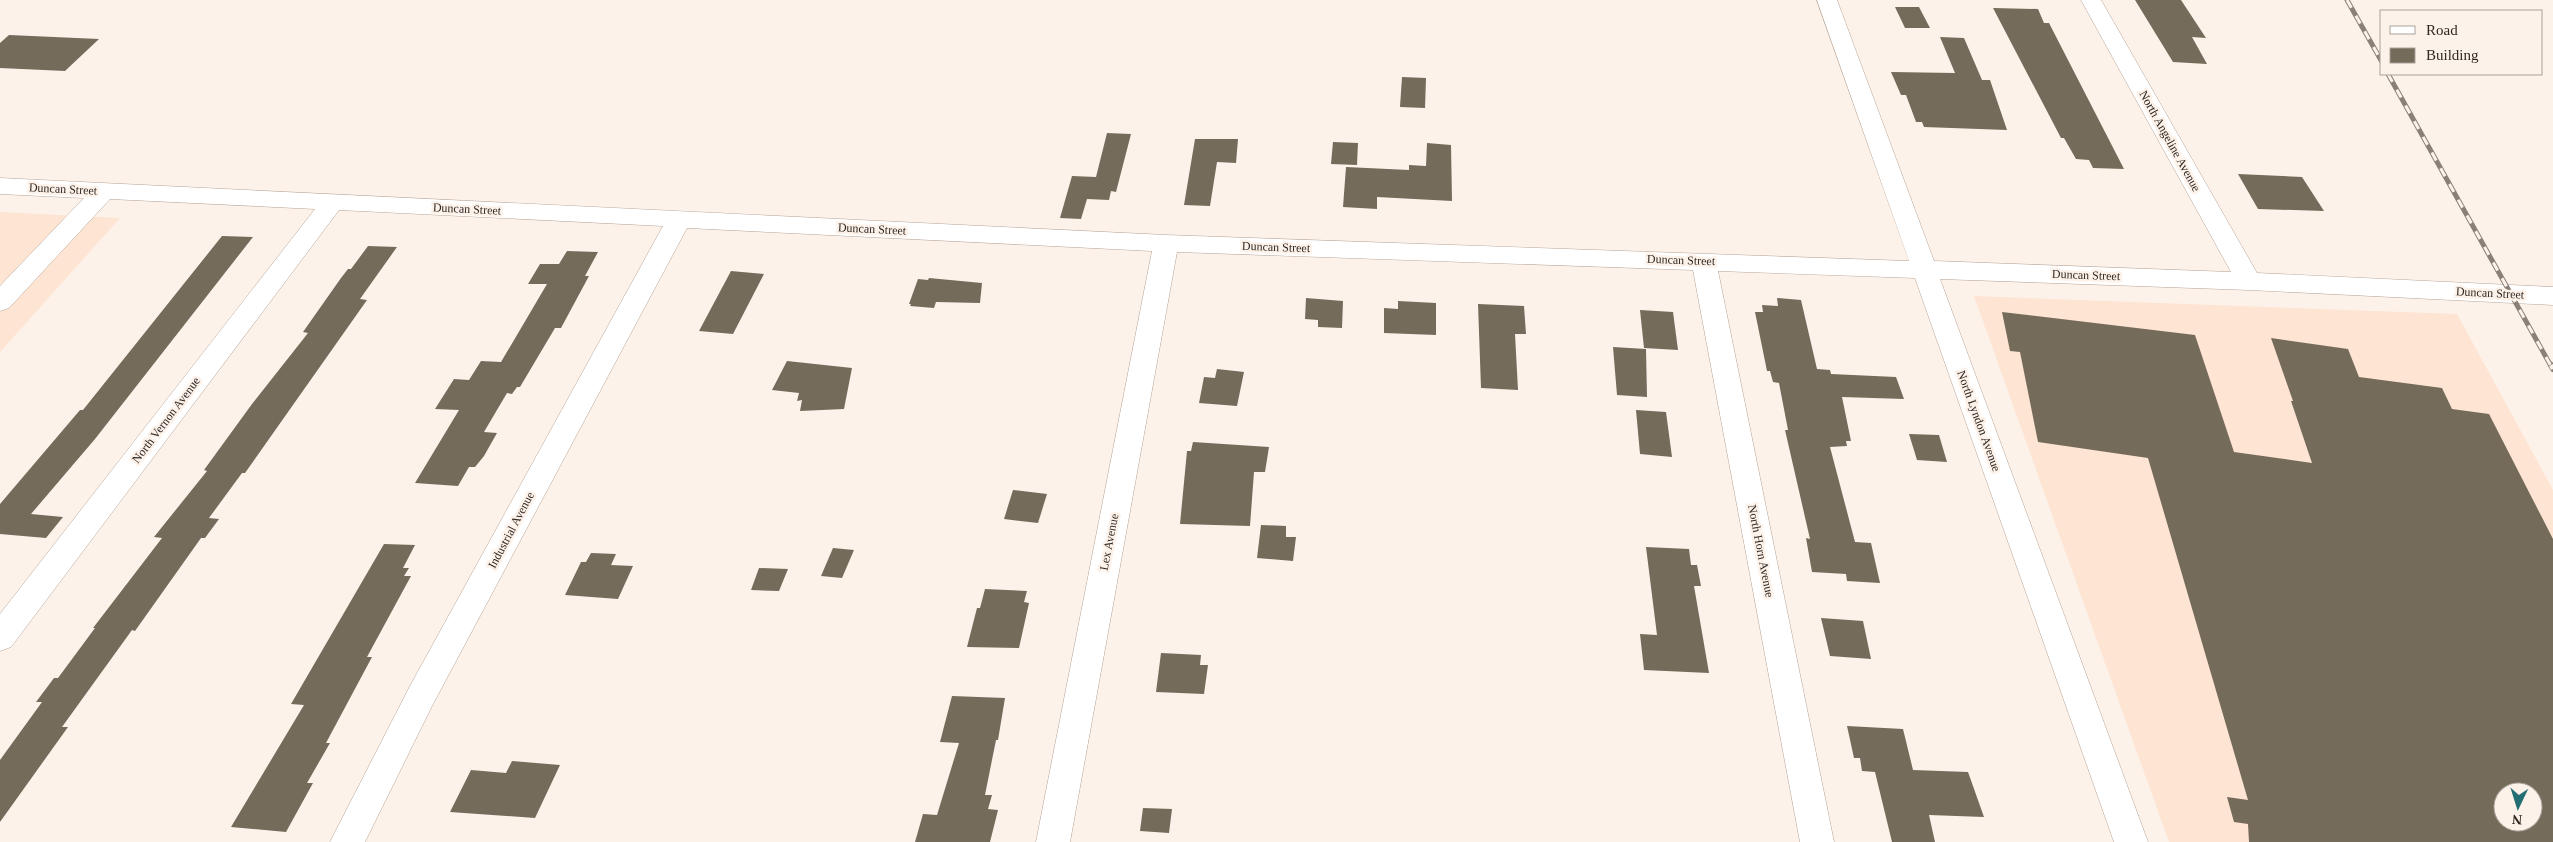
<svg xmlns="http://www.w3.org/2000/svg" width="2553" height="842" viewBox="0 0 2553 842" font-family="'Times New Roman',serif">
  <style>
    .built { fill: #fee4d2; fill-rule: evenodd }
    .building { fill: #756b5a; fill-rule: evenodd }
    .lines { fill: none; stroke-linecap: round; stroke-linejoin: round }
    .minor-casing { stroke: #b5a396; stroke-width: 1 }
    .minor { fill: #fff; fill-rule: evenodd }
    .rail-far1-casing { stroke: #89807a; stroke-width: 5 }
    .rail-casing { stroke: #89807a; stroke-width: 6 }
    .rail-far1 { stroke: #fdf2ea; stroke-width: 3; stroke-dasharray: 9; stroke-linecap: butt }
    .rail { stroke: #fdf2ea; stroke-width: 4.5; stroke-dasharray: 12; stroke-linecap: butt }
    .labels { text-anchor: middle; stroke-width: 5; stroke-linejoin: round; paint-order: stroke }
    .street-label { font-size: 12px; fill: #2e2722; stroke: #fdf2ea }
  </style>
  <rect width="100%" height="100%" fill="#fdf2ea"/>
  <!-- built -->
  <g class="built">
    <path d="M 0,212 L 120,218 L 0,352 Z"/>
    <path d="M 1974,296 L 2457,314 L 2553,490 L 2553,842 L 2169,842 ZM 2503,792 L 2533,792 L 2533,822 L 2503,822 Z"/>
  </g>
  <!-- building -->
  <g class="building">
    <path d="M 2135,0 L 2181,0 L 2206,38 L 2192,37 L 2207,64 L 2173,62 Z"/>
    <path d="M 1895,7 L 1919,7 L 1930,28 L 1905,28 Z"/>
    <path d="M 1993,8 L 2038,9 L 2044,23 L 2049,23 L 2124,169 L 2093,168 L 2089,160 L 2076,159 L 2064,138 L 2061,138 Z"/>
    <path d="M 9,35 L 99,39 L 65,71 L 0,68 L 0,43 Z"/>
    <path d="M 1940,37 L 1964,38 L 1982,80 L 1990,80 L 2007,130 L 1924,127 L 1922,122 L 1916,122 L 1906,95 L 1901,95 L 1891,72 L 1955,73 Z"/>
    <path d="M 1402,77 L 1426,78 L 1425,108 L 1400,107 Z"/>
    <path d="M 1107,133 L 1131,134 L 1116,192 L 1111,191 L 1109,200 L 1087,199 L 1081,219 L 1060,218 L 1072,176 L 1096,177 Z"/>
    <path d="M 1195,139 L 1238,139 L 1236,163 L 1217,162 L 1210,206 L 1184,205 Z"/>
    <path d="M 1333,142 L 1358,143 L 1357,165 L 1331,164 Z"/>
    <path d="M 1427,143 L 1451,145 L 1452,201 L 1377,197 L 1377,209 L 1343,207 L 1346,167 L 1409,170 L 1409,165 L 1426,166 Z"/>
    <path d="M 2238,174 L 2302,177 L 2324,211 L 2258,209 Z"/>
    <path d="M 222,236 L 253,237 L 95,439 L 31,514 L 63,517 L 46,538 L 0,534 L 0,504 L 80,410 L 83,410 Z"/>
    <path d="M 368,246 L 397,247 L 360,299 L 367,300 L 245,473 L 242,473 L 209,518 L 219,519 L 205,538 L 201,538 L 135,631 L 132,630 L 62,727 L 68,727 L 0,822 L 0,760 L 42,702 L 36,702 L 54,678 L 58,678 L 95,628 L 93,628 L 162,538 L 154,537 L 207,471 L 204,470 L 252,404 L 308,333 L 303,332 L 341,278 L 348,269 L 351,269 Z"/>
    <path d="M 567,251 L 598,252 L 585,276 L 589,276 L 561,328 L 555,328 L 520,387 L 517,387 L 512,394 L 507,393 L 484,432 L 497,433 L 484,456 L 475,467 L 469,467 L 458,486 L 415,483 L 459,410 L 435,409 L 454,379 L 469,380 L 481,361 L 501,362 L 547,284 L 528,284 L 540,264 L 559,264 Z"/>
    <path d="M 731,271 L 764,274 L 733,334 L 699,331 Z"/>
    <path d="M 929,278 L 982,283 L 980,303 L 936,302 L 934,308 L 910,306 L 911,304 L 909,304 L 918,279 L 928,280 Z"/>
    <path d="M 1306,298 L 1343,301 L 1342,328 L 1318,327 L 1318,320 L 1305,319 Z"/>
    <path d="M 1777,298 L 1801,300 L 1817,369 L 1830,370 L 1831,374 L 1896,377 L 1904,399 L 1842,397 L 1851,441 L 1846,441 L 1847,446 L 1830,447 L 1855,542 L 1871,543 L 1880,583 L 1847,581 L 1846,574 L 1812,572 L 1806,538 L 1810,539 L 1785,430 L 1788,430 L 1779,383 L 1773,382 L 1770,371 L 1767,371 L 1755,312 L 1763,312 L 1762,305 L 1778,306 Z"/>
    <path d="M 1398,301 L 1436,303 L 1436,335 L 1384,333 L 1384,308 L 1398,309 Z"/>
    <path d="M 1478,304 L 1524,306 L 1526,334 L 1515,334 L 1518,390 L 1481,388 Z"/>
    <path d="M 1640,310 L 1673,312 L 1678,350 L 1644,348 Z"/>
    <path d="M 2002,312 L 2195,335 L 2234,452 L 2312,463 L 2291,401 L 2293,401 L 2271,338 L 2348,349 L 2359,377 L 2442,388 L 2452,409 L 2489,414 L 2553,539 L 2553,842 L 2249,842 L 2248,824 L 2234,822 L 2227,797 L 2248,800 L 2148,458 L 2038,442 L 2020,352 L 2010,351 ZM 2503,792 L 2533,792 L 2533,822 L 2503,822 Z"/>
    <path d="M 1613,347 L 1646,349 L 1647,397 L 1617,395 Z"/>
    <path d="M 787,361 L 852,368 L 844,409 L 800,411 L 802,400 L 797,401 L 799,393 L 772,390 Z"/>
    <path d="M 1217,369 L 1244,372 L 1237,406 L 1199,403 L 1204,377 L 1215,378 Z"/>
    <path d="M 1636,410 L 1666,412 L 1672,457 L 1640,454 Z"/>
    <path d="M 1909,434 L 1939,435 L 1947,462 L 1917,460 Z"/>
    <path d="M 1193,442 L 1269,447 L 1265,472 L 1254,472 L 1250,526 L 1180,524 L 1187,451 L 1191,451 Z"/>
    <path d="M 1013,490 L 1047,494 L 1038,523 L 1004,519 Z"/>
    <path d="M 1261,525 L 1286,526 L 1286,537 L 1296,537 L 1293,561 L 1257,558 Z"/>
    <path d="M 384,544 L 415,545 L 403,568 L 409,568 L 404,576 L 411,576 L 367,657 L 372,657 L 326,743 L 330,743 L 307,783 L 313,783 L 286,832 L 231,827 L 304,705 L 291,704 Z"/>
    <path d="M 1646,547 L 1689,549 L 1691,565 L 1697,565 L 1701,586 L 1694,586 L 1709,673 L 1644,670 L 1640,634 L 1657,635 Z"/>
    <path d="M 833,548 L 854,550 L 842,578 L 821,576 Z"/>
    <path d="M 591,553 L 616,554 L 611,565 L 633,566 L 618,599 L 565,595 L 581,562 L 586,562 Z"/>
    <path d="M 759,568 L 788,569 L 779,591 L 751,590 Z"/>
    <path d="M 985,589 L 1027,591 L 1024,602 L 1029,603 L 1019,648 L 967,647 L 977,608 L 980,608 Z"/>
    <path d="M 1821,618 L 1863,621 L 1871,659 L 1830,656 Z"/>
    <path d="M 1161,653 L 1201,655 L 1200,665 L 1208,665 L 1204,694 L 1156,692 Z"/>
    <path d="M 952,696 L 1005,698 L 998,740 L 996,740 L 985,795 L 992,795 L 988,809 L 998,810 L 990,842 L 915,842 L 923,814 L 937,815 L 959,743 L 940,742 Z"/>
    <path d="M 1847,726 L 1903,729 L 1913,770 L 1968,772 L 1984,817 L 1929,815 L 1935,842 L 1892,842 L 1875,772 L 1862,771 L 1860,758 L 1854,758 Z"/>
    <path d="M 512,761 L 560,765 L 535,818 L 450,812 L 471,770 L 506,773 Z"/>
    <path d="M 1143,808 L 1172,809 L 1169,833 L 1140,831 Z"/>
  </g>
  <g class="lines">
    <!-- minor casing -->
    <g class="minor-casing">
      <path id="minor" d="M 1817,0 L 1837,0 L 1934,261 L 2231,272 L 2081,0 L 2101,0 L 2257,273 L 2553,287 L 2553,305 L 2249,290 L 1940,279 L 2148,842 L 2114,842 L 1915,278 L 1718,271 L 1834,842 L 1800,842 L 1693,270 L 1177,252 L 1070,842 L 1036,842 L 1152,251 L 687,228 L 432,706 L 365,842 L 330,842 L 410,686 L 663,226 L 339,210 L 11,647 L 0,651 L 0,614 L 315,209 L 110,199 L 9,308 L 0,311 L 0,286 L 84,198 L 0,194 L 0,178 L 1166,235 L 1909,261 Z"/>
    </g>
    <!-- minor -->
    <use href="#minor" class="minor"/>
    <!-- rail-far1 casing -->
    <g class="rail-far1-casing">
      <g id="rail-far1">
        <path d="M 2347,0 L 2382,62"/>
        <path d="M 2388,74 L 2551,366"/>
      </g>
    </g>
    <!-- rail casing -->
    <g class="rail-casing">
      <path id="rail" d="M 2551,365 L 2553,369"/>
    </g>
    <!-- rail-far1 -->
    <use href="#rail-far1" class="rail-far1"/>
    <!-- rail -->
    <use href="#rail" class="rail"/>
  </g>
  <g class="labels">
    <!-- street labels -->
    <g class="street-label">
      <text transform="translate(2170 141) rotate(61)" y="4">North Angeline Avenue</text>
      <text transform="translate(63 189) rotate(3)" y="4">Duncan Street</text>
      <text transform="translate(467 209) rotate(3)" y="4">Duncan Street</text>
      <text transform="translate(872 229) rotate(3)" y="4">Duncan Street</text>
      <text transform="translate(1276 247) rotate(2)" y="4">Duncan Street</text>
      <text transform="translate(1681 260) rotate(2)" y="4">Duncan Street</text>
      <text transform="translate(2086 275) rotate(2)" y="4">Duncan Street</text>
      <text transform="translate(2490 293) rotate(3)" y="4">Duncan Street</text>
      <text transform="translate(166 420) rotate(-53)" y="4">North Vernon Avenue</text>
      <text transform="translate(1979 421) rotate(70)" y="4">North Lyndon Avenue</text>
      <text transform="translate(511 530) rotate(-62)" y="4">Industrial Avenue</text>
      <text transform="translate(1109 542) rotate(-79)" y="4">Lex Avenue</text>
      <text transform="translate(1761 551) rotate(79)" y="4">North Horn Avenue</text>
    </g>
  </g>
  <!-- legend -->
  <rect x="2380" y="10" width="162" height="65" fill="#fdf2ea" stroke="#aaa19a"/>
  <rect x="2390" y="26" width="25" height="8" fill="#ffffff" stroke="#aaa19a"/>
  <text x="2426" y="35" font-size="15" fill="#2e2722">Road</text>
  <rect x="2390" y="48" width="25" height="15" fill="#756b5a" stroke="#aaa19a"/>
  <text x="2426" y="60" font-size="15" fill="#2e2722">Building</text>
  <!-- north arrow -->
  <g transform="translate(2518 807) rotate(184)"><circle r="24" fill="#fdf2ea" stroke="#aaa19a"/>
  <path d="M0-4L9 19L0 12L-9 19Z" fill="#236e73"/>
  <text y="-8" font-size="14" font-weight="bold" text-anchor="middle" fill="#2e2722">N</text>
  </g>
</svg>
